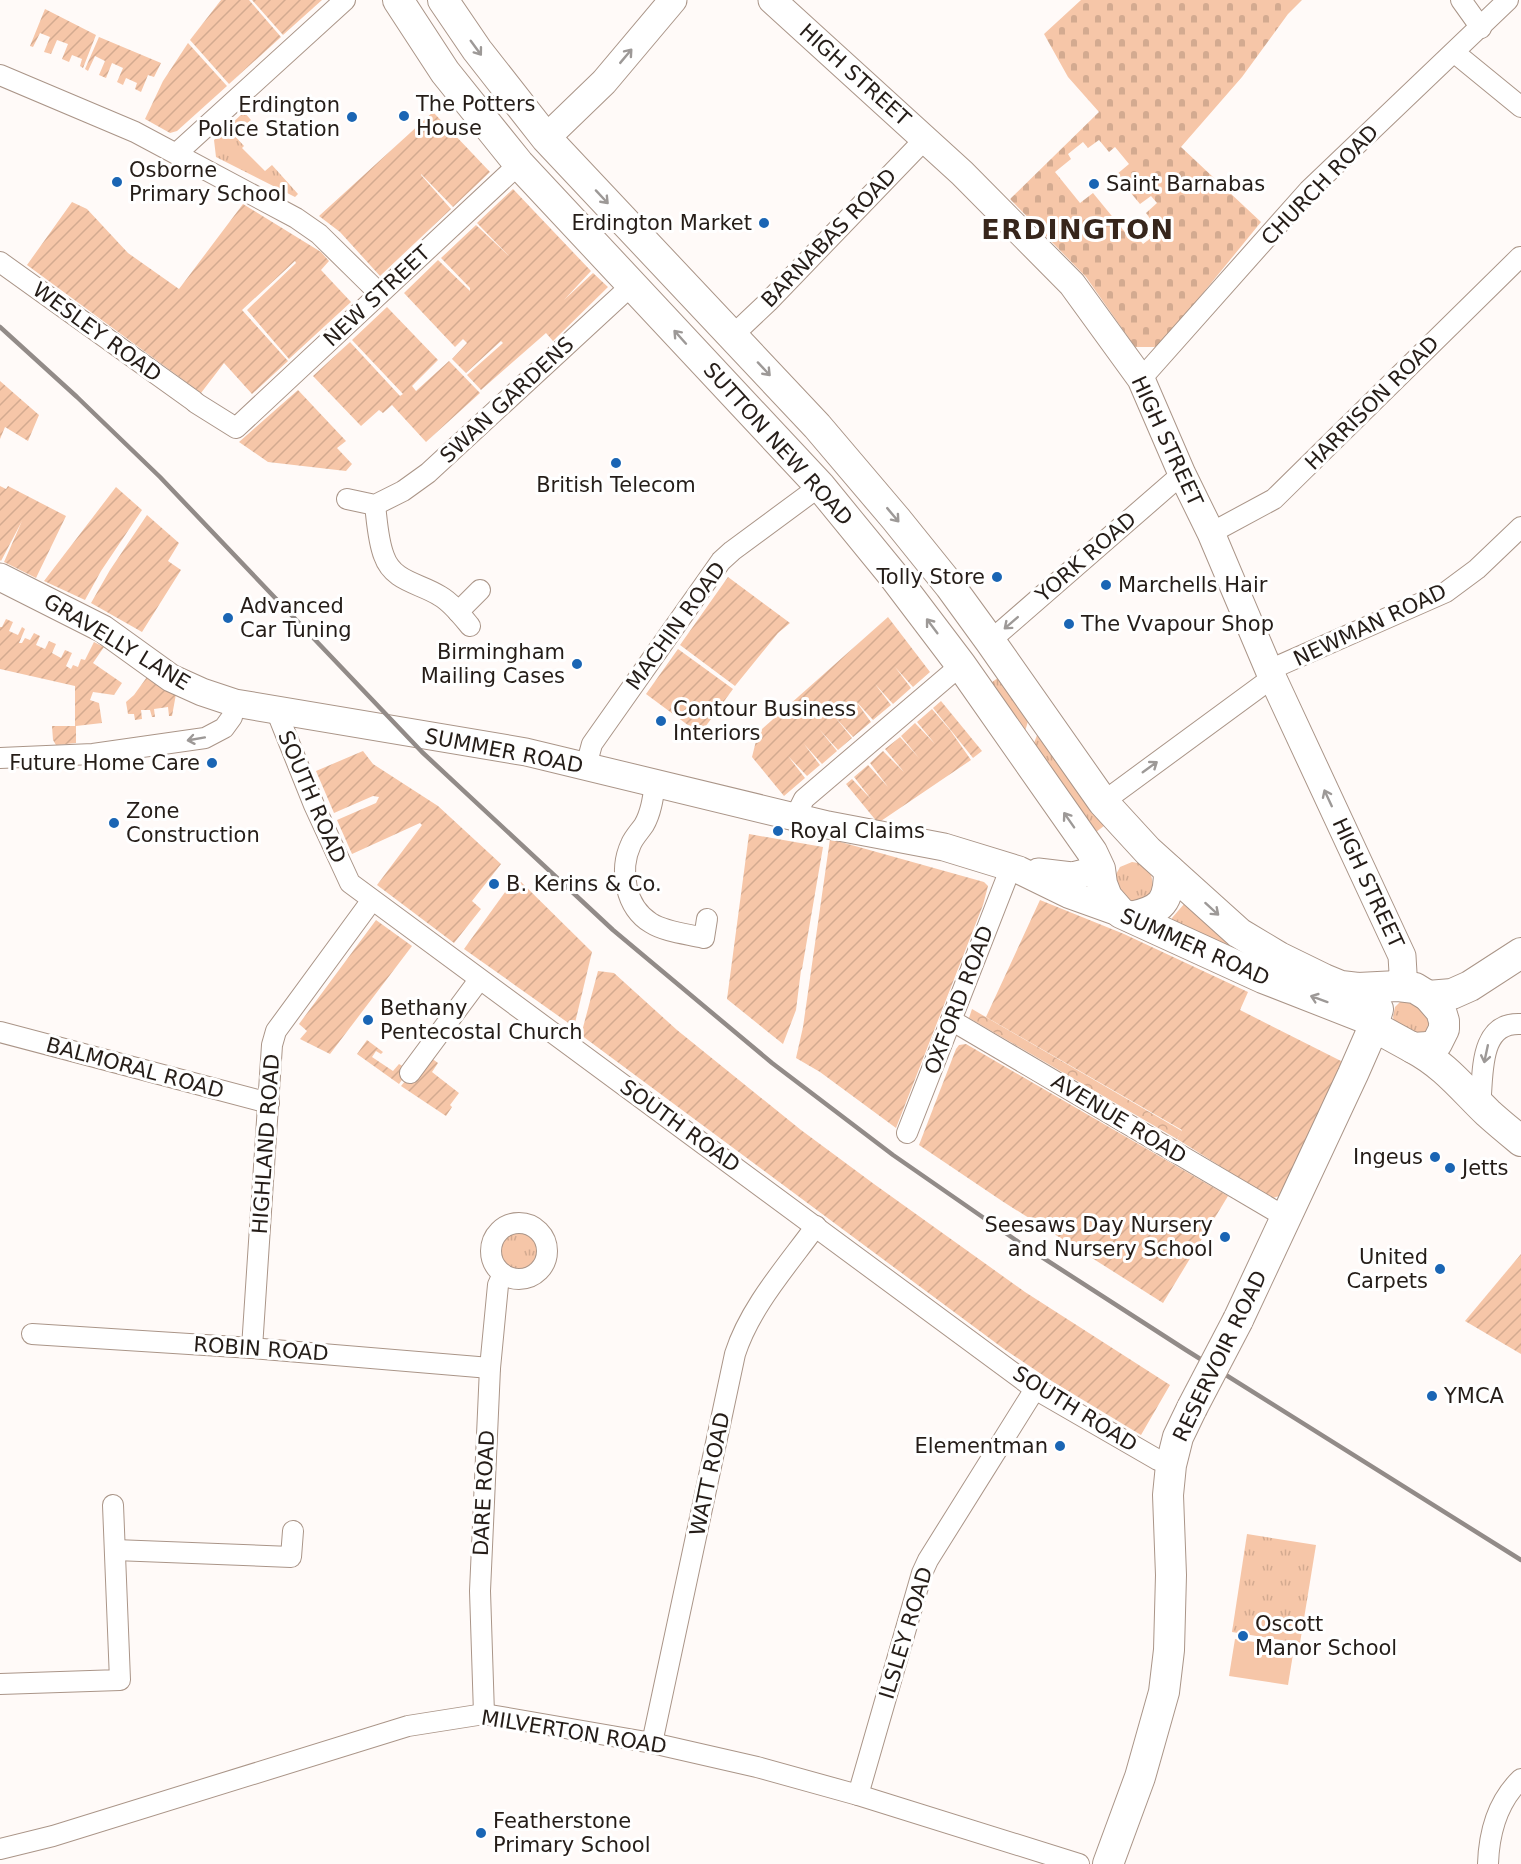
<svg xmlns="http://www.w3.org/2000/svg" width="1521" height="1864" viewBox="0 0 1521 1864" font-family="'DejaVu Sans',sans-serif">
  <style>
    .grass { fill: url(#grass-tufts) }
    .forest { fill: url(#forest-crowns) }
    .cemetery { fill: url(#cemetery-stones); fill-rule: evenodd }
    .garden { fill: url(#garden-furrows) }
    .pitch { fill: #f6c6a8 }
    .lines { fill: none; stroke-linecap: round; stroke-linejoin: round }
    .street-casing { stroke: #aa9588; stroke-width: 22 }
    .secondary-casing { stroke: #aa9588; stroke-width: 29 }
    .primary-casing { stroke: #aa9588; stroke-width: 32 }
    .street { stroke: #fff; stroke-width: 20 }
    .secondary { stroke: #fff; stroke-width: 27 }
    .primary { stroke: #fff; stroke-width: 30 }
    .rail { stroke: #928b88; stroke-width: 4.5 }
    .primary-bridge-casing { stroke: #aa9588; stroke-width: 32; stroke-linecap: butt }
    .primary-bridge { stroke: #fff; stroke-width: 30 }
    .oneway { stroke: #9d9997 }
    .poi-dot { fill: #1a65b4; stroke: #fff; stroke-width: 2 }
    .labels { text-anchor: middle; stroke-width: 6; stroke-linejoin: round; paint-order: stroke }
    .street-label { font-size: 21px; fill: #251d18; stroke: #fff }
    .poi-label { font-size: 21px; fill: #251d18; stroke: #fff; text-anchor: start }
    .district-label { font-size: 27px; font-weight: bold; letter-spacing: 1.5px; fill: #37261c; stroke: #fff }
  </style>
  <defs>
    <pattern id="grass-tufts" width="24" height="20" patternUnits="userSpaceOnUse" patternTransform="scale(1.5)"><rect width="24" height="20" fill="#f6c6a8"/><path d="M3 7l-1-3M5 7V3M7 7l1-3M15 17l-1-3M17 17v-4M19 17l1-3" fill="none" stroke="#d3aa90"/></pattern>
    <pattern id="forest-crowns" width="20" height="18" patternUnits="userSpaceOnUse" patternTransform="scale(1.5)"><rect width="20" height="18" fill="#f6c6a8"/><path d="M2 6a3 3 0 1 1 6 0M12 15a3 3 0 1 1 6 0" fill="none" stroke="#d3aa90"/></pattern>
    <pattern id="cemetery-stones" width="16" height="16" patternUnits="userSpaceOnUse" patternTransform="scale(1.5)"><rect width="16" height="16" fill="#f6c6a8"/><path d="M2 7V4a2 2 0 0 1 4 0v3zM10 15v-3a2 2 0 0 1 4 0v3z" fill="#d3aa90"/></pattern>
    <pattern id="garden-furrows" width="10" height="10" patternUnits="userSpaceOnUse" patternTransform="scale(1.5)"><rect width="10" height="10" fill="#f6c6a8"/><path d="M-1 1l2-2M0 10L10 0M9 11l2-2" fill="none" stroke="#d3aa90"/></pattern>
  </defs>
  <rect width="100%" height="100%" fill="#fffaf8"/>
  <!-- grass -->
  <g class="grass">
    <path d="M 244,112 L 251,120 L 234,135 L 244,146 L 242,148 L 265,171 L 272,165 L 298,194 L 295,197 L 216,157 L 214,140 Z"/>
    <path d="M 1002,675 L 1029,718 L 1023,738 L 988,685 Z"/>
    <path d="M 1039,730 L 1109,822 L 1091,836 L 1031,751 Z"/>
    <path d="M 1132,862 C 1150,864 1154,876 1152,892 L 1138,903 L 1122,900 L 1114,878 L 1120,867 Z"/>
    <path d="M 1184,904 L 1191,904 L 1249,951 L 1244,960 L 1172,923 L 1172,918 Z"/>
    <path d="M 1402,1000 C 1422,1001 1440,1025 1418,1038 L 1395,1027 L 1393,1017 L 1395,1007 Z"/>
    <circle cx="519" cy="1251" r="19"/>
    <path d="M 1247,1534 L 1316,1545 L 1300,1643 L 1232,1632 Z"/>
  </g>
  <!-- forest -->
  <path class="forest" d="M 972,1009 L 1182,1131 L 1177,1139 L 969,1018 Z"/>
  <!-- cemetery -->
  <path class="cemetery" d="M 1081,0 L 1302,0 L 1288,14 L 1242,77 L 1181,147 L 1261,222 L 1159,347 L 1135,347 L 1086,277 L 1010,199 L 1099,112 L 1068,77 L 1044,34 ZM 1099,140 L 1109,152 L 1115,147 L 1129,164 L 1116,175 L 1140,204 L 1151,196 L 1157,203 L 1146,213 L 1154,224 L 1146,231 L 1151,238 L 1143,244 L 1134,233 L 1129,237 L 1093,193 L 1080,203 L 1055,172 L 1071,159 L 1068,154 L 1083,142 L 1088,148 Z"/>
  <!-- garden -->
  <g class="garden">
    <path d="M 221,0 L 249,0 L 281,37 L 229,84 L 190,40 Z"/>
    <path d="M 252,0 L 322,0 L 283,35 Z"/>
    <path d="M 45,9 L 96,35 L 83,68 L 80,66 L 82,59 L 72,55 L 69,62 L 62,59 L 68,44 L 57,40 L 51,54 L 44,52 L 50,37 L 40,33 L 33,47 L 30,46 Z"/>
    <path d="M 99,37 L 161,63 L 154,77 L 148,75 L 141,92 L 135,89 L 137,83 L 126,78 L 123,85 L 117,82 L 123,68 L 112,63 L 106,78 L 99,75 L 105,61 L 95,56 L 88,71 L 85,69 Z"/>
    <path d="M 188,43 L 227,86 L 177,131 L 170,133 L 145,119 L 163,81 Z"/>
    <path d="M 433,112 L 490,172 L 453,207 L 421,174 L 421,175 L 451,209 L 380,276 L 340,232 L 319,216 Z"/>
    <path d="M 513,189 L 591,271 L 564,300 L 593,273 L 608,287 L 553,341 L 546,333 L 481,390 L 467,375 L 503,343 L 501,341 L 466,373 L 452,359 L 467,343 L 463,339 L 455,347 L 404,293 L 438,260 L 470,291 L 470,288 L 441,258 L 476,225 L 510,257 L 477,223 Z"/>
    <path d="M 72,202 L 87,209 L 128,253 L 179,289 L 243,204 L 321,252 L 329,261 L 321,270 L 351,302 L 289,359 L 247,310 L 296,263 L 295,261 L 242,310 L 288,361 L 252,394 L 224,363 L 201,393 L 27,265 Z"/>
    <path d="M 387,307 L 438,360 L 412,386 L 416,391 L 449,361 L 480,393 L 426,442 L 392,405 L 383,413 L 379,410 L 361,426 L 313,376 L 350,342 L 400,396 L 403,394 L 352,340 Z"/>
    <path d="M 0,381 L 39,415 L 28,441 L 5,427 L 0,439 Z"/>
    <path d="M 298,390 L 346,441 L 337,448 L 352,464 L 346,471 L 268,462 L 239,442 Z"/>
    <path d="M 0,486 L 6,489 L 8,486 L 66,516 L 36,578 L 4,562 L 22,521 L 1,561 L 0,560 Z"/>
    <path d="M 116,487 L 142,510 L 101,571 L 85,600 L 44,581 Z"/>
    <path d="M 147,515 L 179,543 L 168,561 L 181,570 L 142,632 L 91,603 L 110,570 Z"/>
    <path d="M 728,577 L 790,623 L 778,633 L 735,686 L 680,645 Z"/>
    <path d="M 888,617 L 930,672 L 913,687 L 895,667 L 911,688 L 893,704 L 875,684 L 891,705 L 873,720 L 855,700 L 871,722 L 853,737 L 835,717 L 852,738 L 838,750 L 819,729 L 837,751 L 822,764 L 804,744 L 820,765 L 807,776 L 788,756 L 805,778 L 784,796 L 752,757 L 756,741 L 753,737 Z"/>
    <path d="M 6,619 L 13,622 L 9,631 L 18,635 L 22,627 L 25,629 L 19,643 L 22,643 L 25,638 L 30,640 L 34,633 L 40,636 L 36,645 L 45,649 L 49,641 L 56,644 L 52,653 L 61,658 L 65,650 L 72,653 L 66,666 L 71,669 L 73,665 L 78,667 L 81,659 L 85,660 L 94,642 L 104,647 L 93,663 L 122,683 L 114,695 L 93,692 L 90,700 L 99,703 L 102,723 L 76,726 L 76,743 L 56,745 L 53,740 L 52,726 L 75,726 L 75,686 L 0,669 L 0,627 L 2,627 Z"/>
    <path d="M 678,649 L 733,689 L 700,734 L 646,694 Z"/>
    <path d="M 147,677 L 176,694 L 172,716 L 169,716 L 168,707 L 154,709 L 155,717 L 152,717 L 150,710 L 141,710 L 142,719 L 135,720 L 134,714 L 128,714 L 126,702 L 134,695 Z"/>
    <path d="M 941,701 L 982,751 L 973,758 L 933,708 Z"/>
    <path d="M 932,709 L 950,730 L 971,760 L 878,823 L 846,784 L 852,779 L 871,799 L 854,777 L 868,765 L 888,787 L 870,763 L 883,751 L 904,772 L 885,749 L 900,737 L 919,758 L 901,736 L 915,723 L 935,744 L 917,722 Z"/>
    <path d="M 363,751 L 373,764 L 438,806 L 501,864 L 472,901 L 481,909 L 454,943 L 377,885 L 422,825 L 420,823 L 352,854 L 337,820 L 376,803 L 379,797 L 373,796 L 334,813 L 316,771 Z"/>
    <path d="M 749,834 L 823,847 L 802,969 L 801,970 L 796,1010 L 783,1044 L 727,999 Z"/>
    <path d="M 830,839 L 984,882 L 988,886 L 983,905 L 896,1128 L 820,1072 L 796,1058 L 803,1027 Z"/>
    <path d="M 516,877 L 592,952 L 574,1027 L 464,949 Z"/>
    <path d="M 1040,900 L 1124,934 L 1248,992 L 1240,1010 L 1343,1062 L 1279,1196 L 1273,1198 L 1266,1195 L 1177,1139 L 1182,1130 L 986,1017 Z"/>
    <path d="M 376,920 L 412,946 L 330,1054 L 300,1039 L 307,1031 L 299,1024 Z"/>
    <path d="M 598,971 L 614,973 L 677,1030 L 801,1130 L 874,1184 L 1025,1292 L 1170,1385 L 1141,1435 L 1050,1380 L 1004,1349 L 581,1035 Z"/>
    <path d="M 367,1040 L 383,1052 L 381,1054 L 376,1051 L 372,1057 L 393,1071 L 399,1064 L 409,1070 L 399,1084 L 357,1054 Z"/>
    <path d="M 966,1044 L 1228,1196 L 1163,1303 L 1002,1201 L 919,1145 L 956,1049 L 959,1045 Z"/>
    <path d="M 427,1055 L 438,1063 L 432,1072 L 459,1093 L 450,1105 L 452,1107 L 446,1116 L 401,1086 Z"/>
    <path d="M 1521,1254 L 1521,1354 L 1465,1321 Z"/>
  </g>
  <!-- pitch -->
  <path class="pitch" d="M 1235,1639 L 1294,1648 L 1288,1685 L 1229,1676 Z"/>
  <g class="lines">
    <!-- street casing -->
    <g class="street-casing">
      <g id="street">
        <path d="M 1461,0 L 1481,28"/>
        <path d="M 1455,53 L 1521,107"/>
        <path d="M 0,75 L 135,132 L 296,218 L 319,234 L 379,293"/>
        <path d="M 177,153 L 345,0"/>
        <path d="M 0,262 L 194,401"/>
        <path d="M 732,336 L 768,302 L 925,139"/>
        <path d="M 1141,379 L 1309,190 L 1508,0"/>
        <path d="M 196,403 L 236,428 L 519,164"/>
        <path d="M 347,499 L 375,505 L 403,491 L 428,473 L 633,284"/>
        <path d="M 375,505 C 377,521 378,541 384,556 C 393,582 420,583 440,596 C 452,603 461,615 470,626"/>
        <path d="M 1211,533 L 1274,499 L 1520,257"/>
        <path d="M 458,612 L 480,590"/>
        <path d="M 990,641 L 1182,474"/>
        <path d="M 1269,670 L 1446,592 L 1477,569 L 1521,527"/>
        <path d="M 276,710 L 314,805 L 350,883 L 1035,1389 L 1158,1460 L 1171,1465"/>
        <path d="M 0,758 L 93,754 L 205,738 L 224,728 L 232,717 L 235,703"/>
        <path d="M 586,766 L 592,744 L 721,561 L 732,551 L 820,486"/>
        <path d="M 655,784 C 653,798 651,813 644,825 C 640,831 634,837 631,844 C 619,870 625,907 651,923 C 665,932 688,934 704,938 L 707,919"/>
        <path d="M 1103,802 L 1273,677"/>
        <path d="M 795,817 L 804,799 L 961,665"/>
        <path d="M 951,1020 L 1287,1218"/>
        <path d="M 0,1032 L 269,1103"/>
        <path d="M 410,1073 L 479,980"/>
        <path d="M 1481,1094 C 1483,1066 1482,1022 1521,1024"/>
        <path d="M 907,1133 L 1011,867"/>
        <circle cx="519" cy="1251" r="28"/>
        <path d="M 32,1334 L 252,1348 L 490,1368"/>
        <path d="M 252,1348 L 272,1045 L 276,1031 L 372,900"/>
        <path d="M 115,1550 L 291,1557 L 293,1531"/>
        <path d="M 0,1684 L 120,1680 L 113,1505"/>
        <path d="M 484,1714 L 480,1591 L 490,1368 L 498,1285 L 503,1274"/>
        <path d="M 652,1743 L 735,1354 C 750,1307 787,1266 816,1226"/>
        <path d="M 858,1795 L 922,1573 L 928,1560 L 1035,1389"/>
        <path d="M 0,1849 L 53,1836 L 408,1726 L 484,1714 L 652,1743 L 757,1767 L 858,1795 L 1079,1864"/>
        <path d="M 1488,1864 C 1489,1833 1498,1801 1521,1779"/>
      </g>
    </g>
    <!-- secondary casing -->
    <g class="secondary-casing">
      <g id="secondary">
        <path d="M 772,0 L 962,173 L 1072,284 L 1141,379 L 1182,474 L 1211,533 L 1269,670 L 1402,956 L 1403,973 L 1398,986"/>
        <path d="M 546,138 L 604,82 L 673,0"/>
        <path d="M 0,577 L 103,629 L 171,678 L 202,692 L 235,703 L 526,752 L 828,825 L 944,847 L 1019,870 L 1068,894 L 1121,913"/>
        <path d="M 1038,872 L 1072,876 L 1100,869"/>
      </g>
    </g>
    <!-- primary casing -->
    <g class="primary-casing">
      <g id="primary">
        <path d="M 398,0 L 445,72 L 519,164 L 820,486 L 892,574 L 961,665 L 1092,852 L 1100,869 L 1102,884 L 1107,897 L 1121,913 L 1263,978 L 1373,1021"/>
        <path d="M 443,0 L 477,50 L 546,138 L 817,426 L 896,519 L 950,586 L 990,641 L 1103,802 L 1148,851 L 1239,933 L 1279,957 L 1324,979 L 1341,986 L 1358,988 L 1398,986 L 1415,988 L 1428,996 L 1441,1011 L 1444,1021 L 1444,1029 L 1437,1043 L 1428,1047 L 1413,1048 L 1373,1026"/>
        <path d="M 1131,917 C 1162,910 1169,902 1169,870"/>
        <path d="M 1428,996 L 1452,994 L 1470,986 L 1521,953"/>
        <path d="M 1413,1048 C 1445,1065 1463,1089 1488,1113 C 1499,1123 1510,1132 1521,1141"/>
        <path d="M 1238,1320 L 1353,1074 L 1371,1033 L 1378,1009"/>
        <path d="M 1108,1864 L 1140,1777 L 1164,1692 L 1169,1650 L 1171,1575 L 1168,1495 L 1171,1465 L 1178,1437 L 1192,1408"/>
      </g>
    </g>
    <!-- street -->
    <use href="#street" class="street"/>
    <!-- secondary -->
    <use href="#secondary" class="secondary"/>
    <!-- primary -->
    <use href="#primary" class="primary"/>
    <!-- rail -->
    <path class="rail" d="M 0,327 L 77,397 L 160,477 L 422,752 L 613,930 L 772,1063 L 893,1155 L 1020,1243 L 1186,1350 L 1521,1560"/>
    <!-- primary-bridge casing -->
    <g class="primary-bridge-casing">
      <path id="primary-bridge" d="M 1192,1408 L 1238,1320"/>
    </g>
    <!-- primary-bridge -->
    <use href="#primary-bridge" class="primary-bridge"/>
  </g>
  <!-- one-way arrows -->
  <defs><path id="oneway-shaft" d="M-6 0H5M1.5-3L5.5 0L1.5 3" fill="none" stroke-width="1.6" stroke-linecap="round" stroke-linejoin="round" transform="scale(1.5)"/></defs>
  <g class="oneway">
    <use href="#oneway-shaft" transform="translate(476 48) rotate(54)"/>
    <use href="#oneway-shaft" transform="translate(626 56) rotate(-50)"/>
    <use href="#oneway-shaft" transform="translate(602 197) rotate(47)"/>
    <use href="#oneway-shaft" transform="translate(680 337) rotate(-132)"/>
    <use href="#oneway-shaft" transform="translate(764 369) rotate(47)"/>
    <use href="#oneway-shaft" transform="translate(893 515) rotate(50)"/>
    <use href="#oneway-shaft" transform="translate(1011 623) rotate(139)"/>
    <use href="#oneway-shaft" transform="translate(932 626) rotate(-127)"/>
    <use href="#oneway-shaft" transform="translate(196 739) rotate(170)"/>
    <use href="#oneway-shaft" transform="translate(1150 767) rotate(-36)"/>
    <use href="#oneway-shaft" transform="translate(1328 798) rotate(-115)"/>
    <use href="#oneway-shaft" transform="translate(1069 820) rotate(-125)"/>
    <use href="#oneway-shaft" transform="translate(1212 909) rotate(42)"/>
    <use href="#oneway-shaft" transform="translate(1319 999) rotate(-160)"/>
    <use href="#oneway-shaft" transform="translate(1486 1054) rotate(102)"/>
  </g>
  <!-- markers -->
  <g class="poi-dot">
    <circle cx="404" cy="116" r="6"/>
    <circle cx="352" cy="117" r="6"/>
    <circle cx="117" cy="182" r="6"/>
    <circle cx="1094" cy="184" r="6"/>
    <circle cx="764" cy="223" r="6"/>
    <circle cx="616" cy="463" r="6"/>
    <circle cx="997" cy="577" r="6"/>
    <circle cx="1106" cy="585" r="6"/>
    <circle cx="228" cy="618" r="6"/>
    <circle cx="1069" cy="624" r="6"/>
    <circle cx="577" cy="664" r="6"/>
    <circle cx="661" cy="721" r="6"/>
    <circle cx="212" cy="763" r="6"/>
    <circle cx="114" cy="823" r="6"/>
    <circle cx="778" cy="831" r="6"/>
    <circle cx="494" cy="884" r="6"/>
    <circle cx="368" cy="1020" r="6"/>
    <circle cx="1435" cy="1157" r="6"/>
    <circle cx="1450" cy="1168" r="6"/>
    <circle cx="1225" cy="1237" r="6"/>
    <circle cx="1440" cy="1269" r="6"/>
    <circle cx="1432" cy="1396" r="6"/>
    <circle cx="1060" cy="1446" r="6"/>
    <circle cx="1243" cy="1636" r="6"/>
    <circle cx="481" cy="1833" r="6"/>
  </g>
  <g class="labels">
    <!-- street labels -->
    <g class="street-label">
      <text transform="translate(855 75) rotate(42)" y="7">HIGH STREET</text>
      <text transform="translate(1320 185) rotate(-46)" y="7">CHURCH ROAD</text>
      <text transform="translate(829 238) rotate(-46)" y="7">BARNABAS ROAD</text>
      <text transform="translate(377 296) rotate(-43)" y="7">NEW STREET</text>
      <text transform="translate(97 332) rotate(36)" y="7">WESLEY ROAD</text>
      <text transform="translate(507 400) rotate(-43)" y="7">SWAN GARDENS</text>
      <text transform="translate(1372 403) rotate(-45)" y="7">HARRISON ROAD</text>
      <text transform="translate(1167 441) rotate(65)" y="7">HIGH STREET</text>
      <text transform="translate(778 444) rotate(48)" y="7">SUTTON NEW ROAD</text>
      <text transform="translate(1086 557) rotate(-41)" y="7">YORK ROAD</text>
      <text transform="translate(1370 625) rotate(-25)" y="7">NEWMAN ROAD</text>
      <text transform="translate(676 626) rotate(-54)" y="7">MACHIN ROAD</text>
      <text transform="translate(117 642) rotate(31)" y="7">GRAVELLY LANE</text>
      <text transform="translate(504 751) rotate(11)" y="7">SUMMER ROAD</text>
      <text transform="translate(312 797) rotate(67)" y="7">SOUTH ROAD</text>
      <text transform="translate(1368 883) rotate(65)" y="7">HIGH STREET</text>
      <text transform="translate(1195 947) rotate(24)" y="7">SUMMER ROAD</text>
      <text transform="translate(959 1000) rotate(-69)" y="7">OXFORD ROAD</text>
      <text transform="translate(135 1068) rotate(15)" y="7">BALMORAL ROAD</text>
      <text transform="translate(1119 1119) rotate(31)" y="7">AVENUE ROAD</text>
      <text transform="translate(680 1126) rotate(36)" y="7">SOUTH ROAD</text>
      <text transform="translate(266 1144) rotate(-86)" y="7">HIGHLAND ROAD</text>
      <text transform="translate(261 1349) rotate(4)" y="7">ROBIN ROAD</text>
      <text transform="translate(1220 1356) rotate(-64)" y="7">RESERVOIR ROAD</text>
      <text transform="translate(1075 1409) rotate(32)" y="7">SOUTH ROAD</text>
      <text transform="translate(710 1474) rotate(-78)" y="7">WATT ROAD</text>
      <text transform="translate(484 1493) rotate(-87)" y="7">DARE ROAD</text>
      <text transform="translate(906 1633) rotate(-73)" y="7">ILSLEY ROAD</text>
      <text transform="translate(574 1732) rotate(9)" y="7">MILVERTON ROAD</text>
    </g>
    <!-- poi labels -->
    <g class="poi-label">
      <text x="416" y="111">The Potters<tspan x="416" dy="24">House</tspan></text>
      <text x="340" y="112" text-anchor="end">Erdington<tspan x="340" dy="24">Police Station</tspan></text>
      <text x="129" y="177">Osborne<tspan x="129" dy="24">Primary School</tspan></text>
      <text x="1106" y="191">Saint Barnabas</text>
      <text x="752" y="230" text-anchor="end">Erdington Market</text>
      <text x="616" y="492" text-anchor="middle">British Telecom</text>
      <text x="985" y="584" text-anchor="end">Tolly Store</text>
      <text x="1118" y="592">Marchells Hair</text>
      <text x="240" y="613">Advanced<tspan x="240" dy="24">Car Tuning</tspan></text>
      <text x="1081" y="631">The Vvapour Shop</text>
      <text x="565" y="659" text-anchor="end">Birmingham<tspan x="565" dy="24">Mailing Cases</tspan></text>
      <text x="673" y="716">Contour Business<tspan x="673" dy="24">Interiors</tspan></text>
      <text x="200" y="770" text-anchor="end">Future Home Care</text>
      <text x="126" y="818">Zone<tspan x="126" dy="24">Construction</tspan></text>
      <text x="790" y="838">Royal Claims</text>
      <text x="506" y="891">B. Kerins &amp; Co.</text>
      <text x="380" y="1015">Bethany<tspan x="380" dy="24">Pentecostal Church</tspan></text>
      <text x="1423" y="1164" text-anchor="end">Ingeus</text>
      <text x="1462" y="1175">Jetts</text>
      <text x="1213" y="1232" text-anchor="end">Seesaws Day Nursery<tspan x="1213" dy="24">and Nursery School</tspan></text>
      <text x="1428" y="1264" text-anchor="end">United<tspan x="1428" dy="24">Carpets</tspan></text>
      <text x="1444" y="1403">YMCA</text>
      <text x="1048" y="1453" text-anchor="end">Elementman</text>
      <text x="1255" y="1631">Oscott<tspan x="1255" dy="24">Manor School</tspan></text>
      <text x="493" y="1828">Featherstone<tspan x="493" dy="24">Primary School</tspan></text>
    </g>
    <!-- district labels -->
    <g class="district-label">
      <text x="1078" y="239">ERDINGTON</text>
    </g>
  </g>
</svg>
